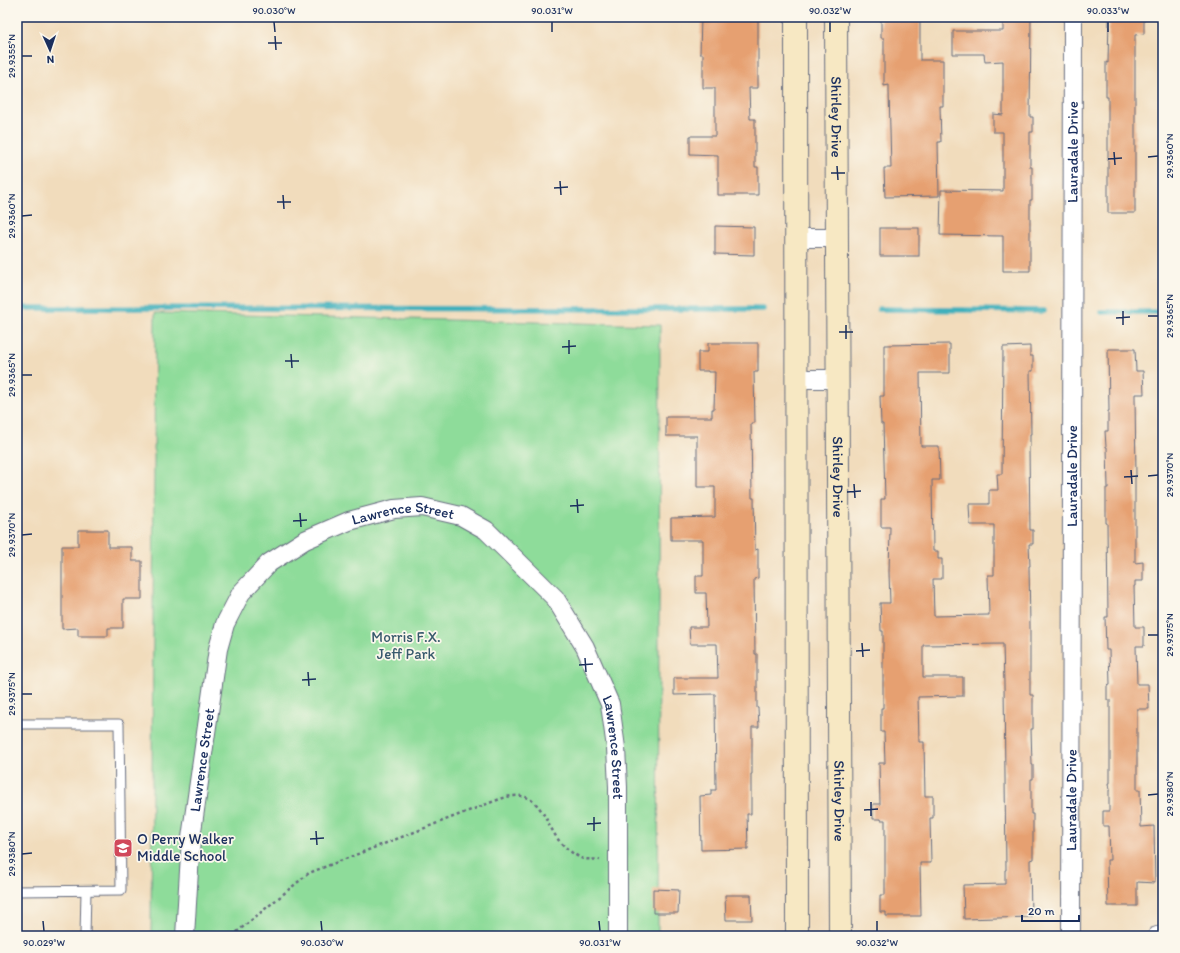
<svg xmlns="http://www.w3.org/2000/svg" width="1180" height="953" viewBox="0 0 1180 953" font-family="Itim,sans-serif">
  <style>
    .green { fill: #8edc9a; stroke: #54867c }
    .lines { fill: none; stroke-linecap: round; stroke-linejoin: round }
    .stream { stroke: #40b0bc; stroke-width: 5.5 }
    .building { fill: #e6a071 }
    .lane-casing { stroke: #666c7f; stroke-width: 11 }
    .street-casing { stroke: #666c7f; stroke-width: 20 }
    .secondary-casing { stroke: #666c7f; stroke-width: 24 }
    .path { stroke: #666c7f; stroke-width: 2.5; stroke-dasharray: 3 3; stroke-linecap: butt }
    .lane { stroke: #fff; stroke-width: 9 }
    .street { stroke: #fff; stroke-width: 18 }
    .secondary { stroke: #f7e8c3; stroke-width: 22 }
    .ticks { fill: none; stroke: #1b2f5e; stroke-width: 1.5 }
    .labels { text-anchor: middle; stroke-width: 3.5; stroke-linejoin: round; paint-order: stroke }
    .street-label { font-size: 15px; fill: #1b2f5e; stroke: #fbf7ec }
    .park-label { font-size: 15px; fill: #385a6d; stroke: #fbf7ec }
    .poi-label { font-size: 15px; fill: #1b2f5e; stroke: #fbf7ec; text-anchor: start }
    .neatline { fill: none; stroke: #1b2f5e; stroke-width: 1.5 }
    .ticks-label { font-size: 10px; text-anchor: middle; fill: #1b2f5e }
  </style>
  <rect width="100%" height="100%" fill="#fbf7ec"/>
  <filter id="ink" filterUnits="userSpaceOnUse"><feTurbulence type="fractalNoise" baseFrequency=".025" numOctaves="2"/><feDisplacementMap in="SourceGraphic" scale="8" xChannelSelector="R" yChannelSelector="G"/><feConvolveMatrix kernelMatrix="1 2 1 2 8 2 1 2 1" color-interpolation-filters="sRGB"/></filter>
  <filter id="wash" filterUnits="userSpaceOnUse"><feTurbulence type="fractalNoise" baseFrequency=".012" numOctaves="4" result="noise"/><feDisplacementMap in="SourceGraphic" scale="16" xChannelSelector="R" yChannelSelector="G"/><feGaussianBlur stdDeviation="0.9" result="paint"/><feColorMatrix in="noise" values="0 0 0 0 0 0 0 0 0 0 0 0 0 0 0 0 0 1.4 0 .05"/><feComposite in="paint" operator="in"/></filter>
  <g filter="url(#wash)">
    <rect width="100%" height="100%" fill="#f1dcbc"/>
    <!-- green -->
    <path class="green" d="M 155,313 L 660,325 L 658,936 L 151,936 Z"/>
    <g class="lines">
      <!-- stream -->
      <g class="stream">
        <path d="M 17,308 L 763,309"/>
        <path d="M 879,309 L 1044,311"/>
        <path d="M 1102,312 L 1163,312"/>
      </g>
    </g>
    <g id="blocks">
      <!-- building -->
      <g class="building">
        <path d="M 701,17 L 758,17 L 758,88 L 749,88 L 750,119 L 755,119 L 755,167 L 758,167 L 758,195 L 718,195 L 718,155 L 690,154 L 690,136 L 715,136 L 715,88 L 703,88 L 703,54 L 700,54 Z"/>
        <path d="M 881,17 L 920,17 L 920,60 L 943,60 L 943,106 L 940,106 L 941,142 L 938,142 L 939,196 L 885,197 L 884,168 L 891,168 L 889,91 L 889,85 L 884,86 L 884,38 L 881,38 Z"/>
        <path d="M 1003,17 L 1031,17 L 1030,117 L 1033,117 L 1033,132 L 1030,132 L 1030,167 L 1032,167 L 1032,200 L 1030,200 L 1030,271 L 1003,271 L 1003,236 L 940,235 L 941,190 L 1003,191 L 1003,132 L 993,132 L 993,114 L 1003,115 L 1003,61 L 985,62 L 984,54 L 953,54 L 953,31 L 1003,31 Z"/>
        <path d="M 1109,17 L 1144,17 L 1144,34 L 1135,35 L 1135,213 L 1108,213 L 1108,97 L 1106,97 L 1106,62 L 1108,63 Z"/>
        <path d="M 715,226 L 754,227 L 754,255 L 715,254 Z"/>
        <rect x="880" y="228" width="39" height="28"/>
        <path d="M 708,343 L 758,343 L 758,372 L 754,372 L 755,423 L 751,423 L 752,498 L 754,498 L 755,550 L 758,549 L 758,578 L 754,579 L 755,654 L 757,654 L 757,708 L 758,708 L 759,727 L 752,727 L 752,774 L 751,774 L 751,814 L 747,814 L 748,849 L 701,850 L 700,796 L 711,795 L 711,790 L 716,790 L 715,694 L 674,695 L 674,678 L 718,678 L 717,644 L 690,644 L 689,627 L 707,627 L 706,593 L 696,593 L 696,576 L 703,576 L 703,540 L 671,540 L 671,518 L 715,517 L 715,487 L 697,487 L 697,436 L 666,436 L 666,417 L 712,417 L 712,409 L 714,409 L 715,372 L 708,372 L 708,371 L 698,371 L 698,352 L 708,352 Z"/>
        <path d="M 950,344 L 950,373 L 920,373 L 921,446 L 939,446 L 940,480 L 932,480 L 933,551 L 938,551 L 938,559 L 942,559 L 942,579 L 933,579 L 934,616 L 989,615 L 988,575 L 994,575 L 994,525 L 970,525 L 969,504 L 989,504 L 989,490 L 998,490 L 997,474 L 1002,474 L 1003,347 L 1030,346 L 1030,356 L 1033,356 L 1033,371 L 1030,371 L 1031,434 L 1030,434 L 1030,447 L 1029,447 L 1030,530 L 1033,530 L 1033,544 L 1029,544 L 1030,566 L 1029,566 L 1030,625 L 1030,695 L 1033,695 L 1033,729 L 1031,729 L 1032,765 L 1033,765 L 1033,779 L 1031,779 L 1031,814 L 1033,814 L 1033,859 L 1030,860 L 1031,917 L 964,919 L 963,885 L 1005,884 L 1005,870 L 1006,870 L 1004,684 L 1003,644 L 923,645 L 923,677 L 963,677 L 963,696 L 918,697 L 919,742 L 924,742 L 925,796 L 933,796 L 933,818 L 930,818 L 931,863 L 920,863 L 921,916 L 886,916 L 886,912 L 880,912 L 880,895 L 885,895 L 885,820 L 881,820 L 881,819 L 873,819 L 873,804 L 880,804 L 879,763 L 885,763 L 884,732 L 881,732 L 881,708 L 883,708 L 883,631 L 881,631 L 880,603 L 890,603 L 889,573 L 890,527 L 881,527 L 881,499 L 885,499 L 883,424 L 881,424 L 880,396 L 884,396 L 884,345 Z"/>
        <path d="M 1108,349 L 1135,349 L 1136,371 L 1143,371 L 1144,394 L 1135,394 L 1135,397 L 1136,477 L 1135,477 L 1135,563 L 1143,562 L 1143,581 L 1135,581 L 1135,586 L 1134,586 L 1135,627 L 1144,627 L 1144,646 L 1136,646 L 1137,684 L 1148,684 L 1149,709 L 1137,709 L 1137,790 L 1140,790 L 1141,827 L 1154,826 L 1155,883 L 1137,882 L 1137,906 L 1108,906 L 1107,860 L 1110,860 L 1109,826 L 1103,826 L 1103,811 L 1109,811 L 1109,790 L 1110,790 L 1109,783 L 1110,783 L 1110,700 L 1107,700 L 1107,686 L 1110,685 L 1109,650 L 1106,650 L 1105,617 L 1108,617 L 1107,523 L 1106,523 L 1106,488 L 1108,488 L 1107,447 L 1106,447 L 1105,431 L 1108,431 L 1108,411 L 1109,411 Z"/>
        <path d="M 78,530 L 108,530 L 108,547 L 132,547 L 132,561 L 142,561 L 142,599 L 123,599 L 123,628 L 108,628 L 108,636 L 78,636 L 78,628 L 62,629 L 62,546 L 78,546 Z"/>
        <path d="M 653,889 L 679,890 L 678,913 L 653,913 Z"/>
        <path d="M 725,895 L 751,895 L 752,920 L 726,920 Z"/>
      </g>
    </g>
  </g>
  <g filter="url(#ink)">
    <use href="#blocks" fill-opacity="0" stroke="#666c7f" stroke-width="1"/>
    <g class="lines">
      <!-- lane casing -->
      <g class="lane-casing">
        <g id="lane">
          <path d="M 17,724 L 119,724 L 121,890 L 17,891"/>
          <path d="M 85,936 L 86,891"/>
        </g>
      </g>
      <!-- street casing -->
      <g class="street-casing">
        <g id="street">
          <path d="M 796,238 L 837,238"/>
          <path d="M 796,379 L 837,379"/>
          <path id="s1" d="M 185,936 L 191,838 L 218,649 L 225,624 L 241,593 L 269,563 L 305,540 L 349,521 L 394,509 L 422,507 L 461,516 L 486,530 L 555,598 L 585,647 L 610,704 L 616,748 L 618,787 L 618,936"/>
          <path id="s2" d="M 1071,936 L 1073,17"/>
          <path d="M 1157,936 L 1163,935"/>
        </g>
      </g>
      <!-- secondary casing -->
      <g class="secondary-casing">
        <g id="secondary">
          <path d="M 796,17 L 797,936"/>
          <path id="s3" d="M 836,17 L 840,936"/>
        </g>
      </g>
      <!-- path -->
      <path class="path" d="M 232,936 L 309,873 L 484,805 C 493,802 505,796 514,796 C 539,793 546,822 557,838 C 562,845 574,855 581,858 C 586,860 594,859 600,860"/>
      <!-- lane -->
      <use href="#lane" class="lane"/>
      <!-- street -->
      <use href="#street" class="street"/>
      <!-- secondary -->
      <use href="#secondary" class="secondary"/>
    </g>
  </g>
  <!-- ticks -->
  <path class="ticks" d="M 274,22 L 275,32M 552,22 L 552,32M 830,22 L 830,32M 1108,22 L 1108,32M 275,36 L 276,50M 268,43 L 282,43M 22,56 L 32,56M 1114,152 L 1115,165M 1148,157 L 1158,156M 1108,159 L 1122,158M 837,166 L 838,180M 831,173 L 845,173M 560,181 L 561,195M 554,188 L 568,187M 283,195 L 284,209M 277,202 L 291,202M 22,216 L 32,215M 1123,311 L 1123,325M 1148,316 L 1158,316M 1116,318 L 1130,317M 846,325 L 846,339M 839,332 L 853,332M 569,340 L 569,354M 562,347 L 576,346M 291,354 L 292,368M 285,361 L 299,361M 22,375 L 32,375M 1131,470 L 1132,484M 1148,476 L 1158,475M 1124,477 L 1138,476M 854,484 L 855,498M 847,492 L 861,491M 577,499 L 578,513M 570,506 L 584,505M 300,513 L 301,527M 293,521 L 307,520M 22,535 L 32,534M 1148,635 L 1158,635M 862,643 L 863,657M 856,651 L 870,650M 585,658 L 586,672M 579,665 L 593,664M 308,672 L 309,686M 302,680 L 316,679M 22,694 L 32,694M 1148,795 L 1158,794M 871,802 L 871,816M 864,810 L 878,809M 594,817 L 594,831M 587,824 L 601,823M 316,831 L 317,845M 310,839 L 324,838M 22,854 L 32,853M 43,921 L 44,931M 321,921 L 322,931M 599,921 L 600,931M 877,921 L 877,931"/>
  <!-- icons -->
  <defs>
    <g id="school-square" transform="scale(1)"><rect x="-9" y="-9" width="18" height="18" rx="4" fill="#d1495b" stroke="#fbf7ec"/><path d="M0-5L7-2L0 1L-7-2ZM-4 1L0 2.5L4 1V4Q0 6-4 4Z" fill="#fff"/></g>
  </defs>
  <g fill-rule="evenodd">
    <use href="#school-square" x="123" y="848"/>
  </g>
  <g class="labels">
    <!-- street labels -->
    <g class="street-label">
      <text dy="5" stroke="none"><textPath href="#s3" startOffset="100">Shirley Drive</textPath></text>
      <text dy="5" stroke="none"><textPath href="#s2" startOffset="784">Lauradale Drive</textPath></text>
      <text dy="5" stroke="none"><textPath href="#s3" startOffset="460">Shirley Drive</textPath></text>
      <text dy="5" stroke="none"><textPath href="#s2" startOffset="460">Lauradale Drive</textPath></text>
      <text dy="5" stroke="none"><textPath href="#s1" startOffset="537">Lawrence Street</textPath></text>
      <text dy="5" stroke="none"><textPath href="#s1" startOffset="885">Lawrence Street</textPath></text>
      <text dy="5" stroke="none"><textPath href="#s1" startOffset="177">Lawrence Street</textPath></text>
      <text dy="5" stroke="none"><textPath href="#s3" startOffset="784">Shirley Drive</textPath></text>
      <text dy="5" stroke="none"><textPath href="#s2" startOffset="136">Lauradale Drive</textPath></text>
    </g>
    <!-- park labels -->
    <g class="park-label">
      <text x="406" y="642">Morris F.X.<tspan x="406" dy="17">Jeff Park</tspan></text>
    </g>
    <!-- poi labels -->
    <g class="poi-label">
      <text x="137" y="844">O Perry Walker<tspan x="137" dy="17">Middle School</tspan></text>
    </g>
  </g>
  <!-- margin -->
  <rect width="1180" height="953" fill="none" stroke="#fbf7ec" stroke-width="44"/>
  <!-- north arrow -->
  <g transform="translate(50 50) rotate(177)" stroke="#fbf7ec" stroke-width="3" paint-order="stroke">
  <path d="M0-3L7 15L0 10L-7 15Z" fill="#1b2f5e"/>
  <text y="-6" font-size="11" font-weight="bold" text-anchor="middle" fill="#1b2f5e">N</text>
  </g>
  <!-- scale -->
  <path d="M1022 915v6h57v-6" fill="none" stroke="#1b2f5e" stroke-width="2"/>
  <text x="1028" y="915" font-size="12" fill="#1b2f5e" stroke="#fbf7ec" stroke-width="3" paint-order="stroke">20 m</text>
  <rect x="22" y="22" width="1136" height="909" class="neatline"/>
  <g class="ticks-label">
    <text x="274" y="14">90.030°W</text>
    <text x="552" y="14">90.031°W</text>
    <text x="830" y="14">90.032°W</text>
    <text x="1108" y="14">90.033°W</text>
    <text transform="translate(11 56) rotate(-90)" y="4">29.9355°N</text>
    <text transform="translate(1169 156) rotate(-90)" y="4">29.9360°N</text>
    <text transform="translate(11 216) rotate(-90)" y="4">29.9360°N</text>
    <text transform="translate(1169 316) rotate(-90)" y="4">29.9365°N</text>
    <text transform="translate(11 375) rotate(-90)" y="4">29.9365°N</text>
    <text transform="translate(1169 475) rotate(-90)" y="4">29.9370°N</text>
    <text transform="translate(11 535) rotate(-90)" y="4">29.9370°N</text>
    <text transform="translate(1169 635) rotate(-90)" y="4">29.9375°N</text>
    <text transform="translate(11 694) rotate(-90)" y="4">29.9375°N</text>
    <text transform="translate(1169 794) rotate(-90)" y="4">29.9380°N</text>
    <text transform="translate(11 854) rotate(-90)" y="4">29.9380°N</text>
    <text x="44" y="946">90.029°W</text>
    <text x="322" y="946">90.030°W</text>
    <text x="600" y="946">90.031°W</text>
    <text x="877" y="946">90.032°W</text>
  </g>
</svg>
